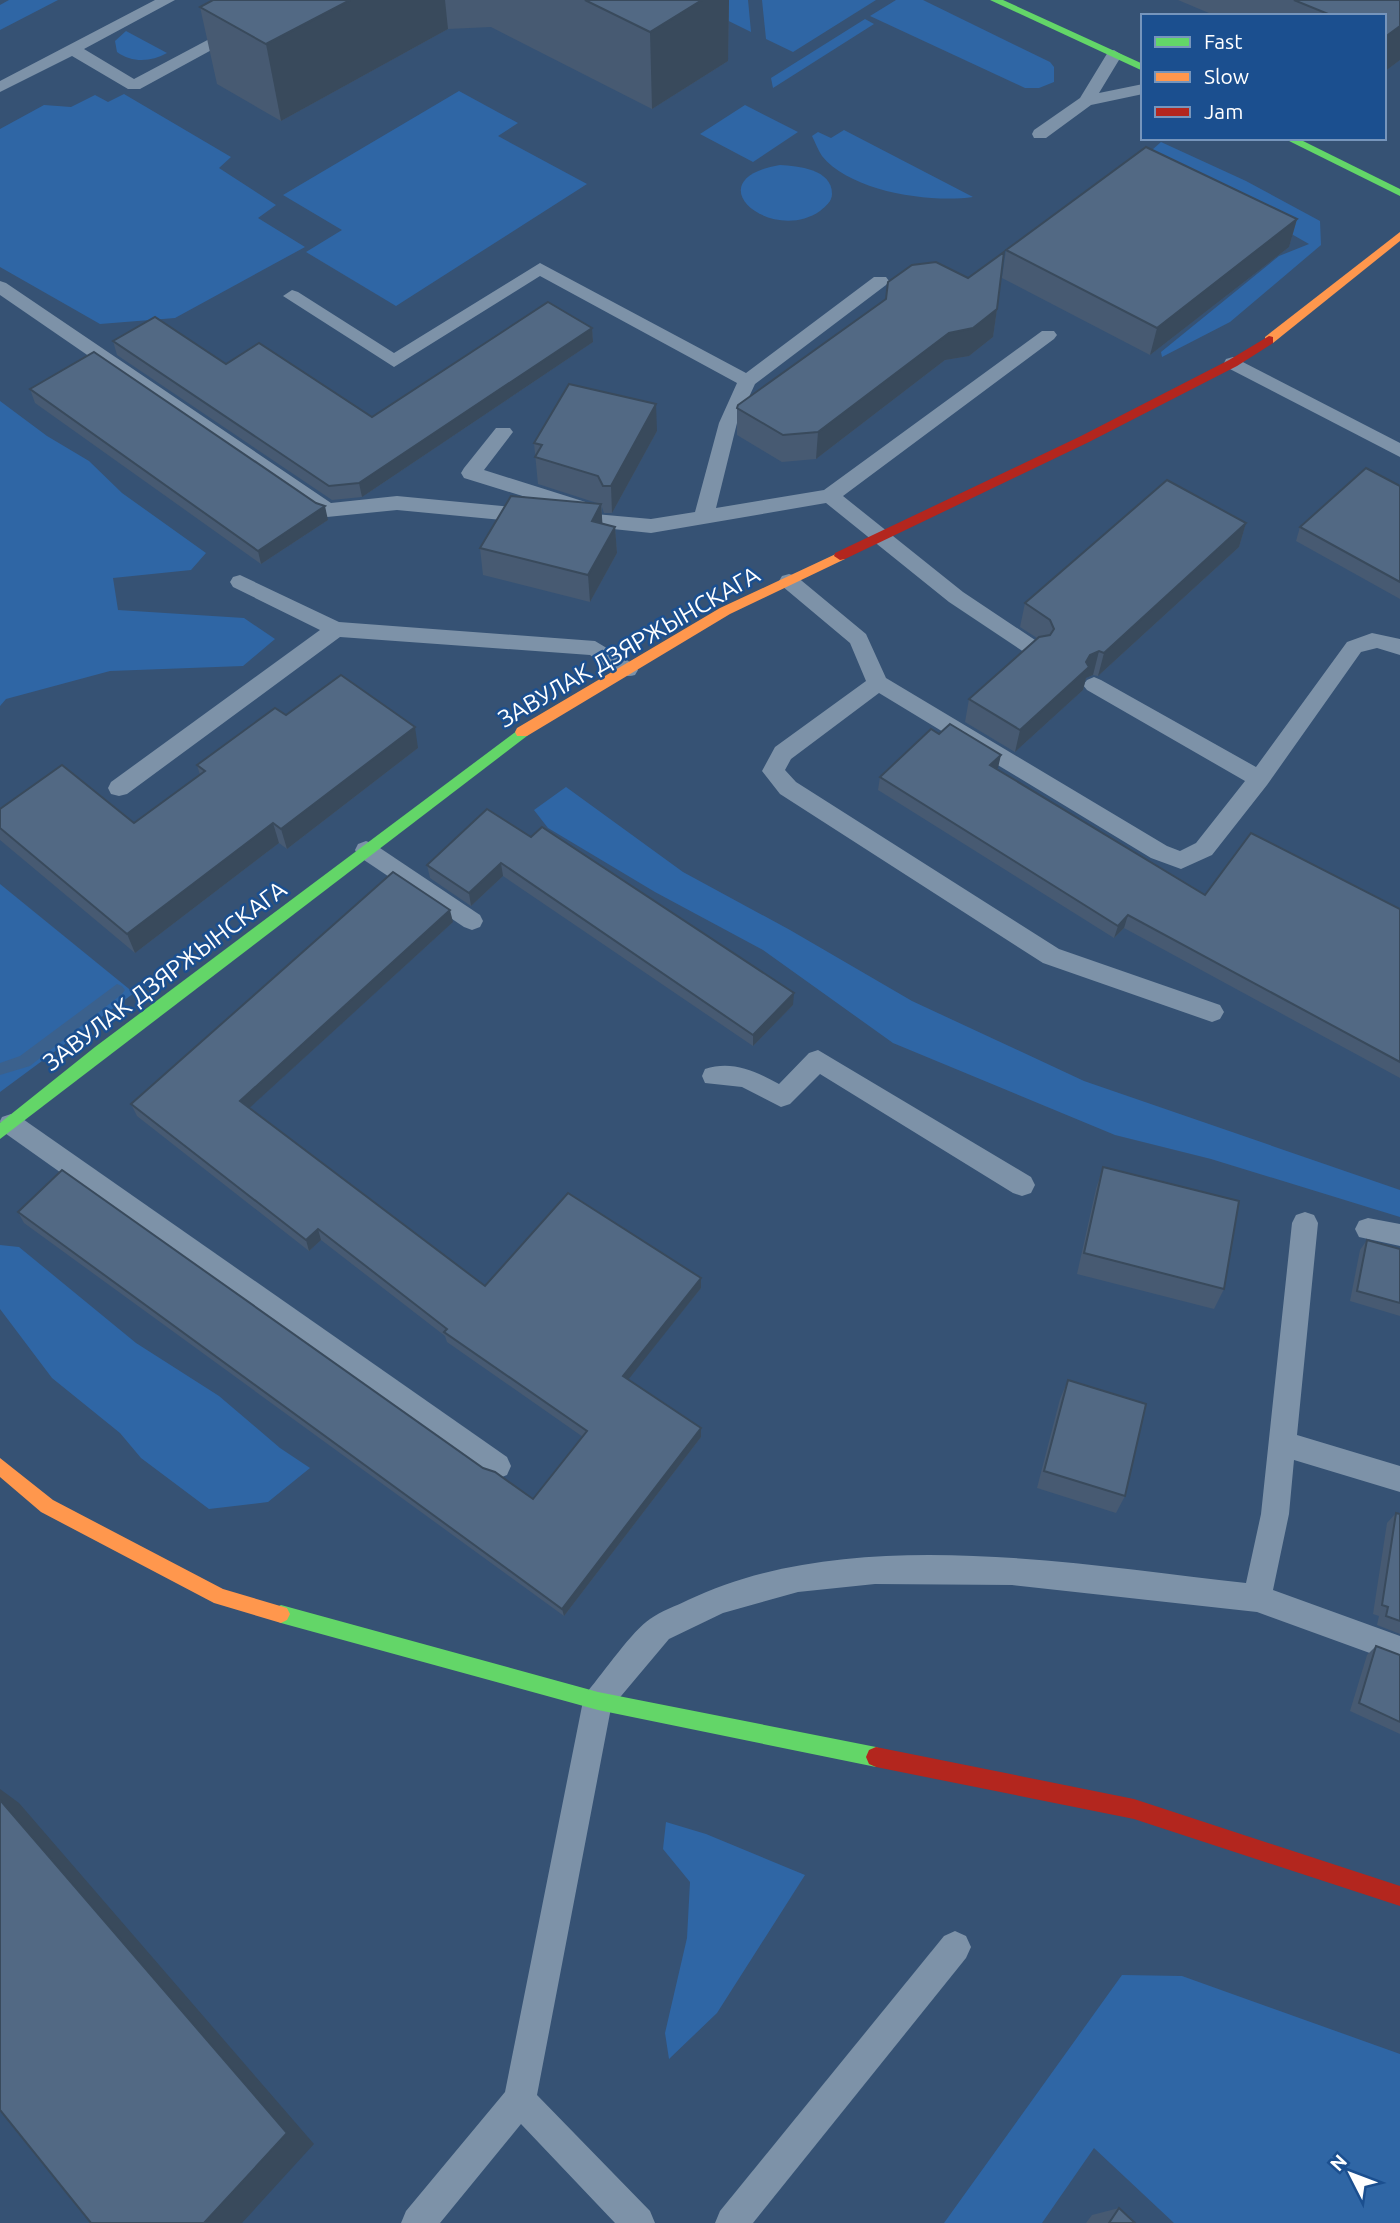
<svg xmlns="http://www.w3.org/2000/svg" width="1400" height="2223" viewBox="0 0 1400 2223" font-family="Ubuntu,sans-serif">
  <style>
    .green { fill: #2f66a5 }
    .lines { fill: none; stroke-linecap: round; stroke-linejoin: round }
    .stream { fill: #3b618d; fill-rule: evenodd }
    .lane { fill: #7d92a8; fill-rule: evenodd }
    .fast { fill: #63d668; fill-rule: evenodd }
    .slow { fill: #ff974d; fill-rule: evenodd }
    .jam { fill: #b3261e; fill-rule: evenodd }
    .wall { fill: #475a72 }
    .shaded-wall { fill: #394a5c }
    .building { fill: #526984; stroke: #394a5c; stroke-width: 2 }
    .labels { text-anchor: middle; stroke-width: 5; stroke-linejoin: round; paint-order: stroke }
    .street-label { font-size: 24px; fill: #fff; stroke: #1b4f8f }
  </style>
  <rect width="100%" height="100%" fill="#365274"/>
  <!-- green -->
  <g class="green">
    <path d="M 9,0 L 58,0 L 0,30 L 0,5 Z"/>
    <path d="M 686,0 L 748,0 L 751,32 Z"/>
    <path d="M 762,0 L 876,0 L 793,52 L 766,39 Z"/>
    <path d="M 896,0 L 923,0 L 1050,62 L 1054,67 L 1054,82 L 1039,88 L 1025,88 L 870,16 Z"/>
    <path d="M 865,19 L 874,24 L 773,88 L 771,78 Z"/>
    <path d="M 126,31 L 167,53 C 151,62 132,63 117,52 L 115,41 Z"/>
    <path d="M 459,91 L 518,123 L 498,136 L 587,184 L 396,306 L 306,252 L 342,230 L 283,195 Z"/>
    <path d="M 124,94 L 231,157 L 219,168 L 276,205 L 258,218 L 305,247 L 175,318 L 100,324 L 0,267 L 0,129 L 44,105 L 71,107 L 95,95 L 108,102 Z"/>
    <path d="M 745,105 L 798,132 L 753,162 L 700,134 Z"/>
    <path d="M 844,130 L 973,197 C 930,203 851,192 822,156 C 818,150 815,142 812,136 L 818,132 L 831,138 Z"/>
    <path d="M 1161,142 L 1246,181 L 1320,221 L 1321,245 L 1230,322 L 1162,357 L 1161,352 L 1279,256 L 1309,244 L 1171,165 L 1152,150 Z"/>
    <path d="M 780,165 C 798,166 832,169 832,194 C 832,201 826,206 820,211 C 771,245 693,180 780,165 Z"/>
    <path d="M 0,401 L 47,436 L 89,461 L 122,493 L 206,553 L 191,570 L 113,578 L 118,610 L 244,618 L 275,639 L 243,666 L 110,671 L 6,699 L 0,706 Z"/>
    <path d="M 566,787 L 683,872 L 790,930 L 912,1001 L 1084,1081 L 1400,1190 L 1400,1217 L 1211,1159 L 1115,1135 L 893,1043 L 763,950 L 655,892 L 548,828 L 534,810 Z"/>
    <path d="M 0,884 L 134,993 L 0,1092 Z"/>
    <path d="M 0,1245 L 19,1247 L 136,1343 L 219,1396 L 280,1448 L 310,1468 L 268,1502 L 209,1509 L 141,1458 L 120,1433 L 52,1378 L 0,1309 Z"/>
    <path d="M 666,1822 L 706,1834 L 805,1875 L 717,2013 L 669,2059 L 665,2033 L 687,1938 L 690,1882 L 663,1849 Z"/>
    <path d="M 1122,1975 L 1182,1976 L 1400,2054 L 1400,2223 L 1174,2223 L 1094,2148 L 1042,2223 L 944,2223 Z"/>
  </g>
  <g class="lines">
    <!-- stream -->
    <path class="stream" d="M 117,984 L 122,986 L 125,990 L 122,994 L 30,1066 L 0,1075 L 0,1063 L 20,1056 Z"/>
    <!-- lane -->
    <g class="lane">
      <path d="M 155,0 L 175,0 L 84,49 L 134,79 L 283,0 L 303,0 L 140,89 L 128,89 L 72,56 L 0,92 L 0,81 Z"/>
      <path d="M 1114,50 L 1122,55 L 1099,93 L 1143,84 L 1143,94 L 1091,105 L 1046,138 L 1034,138 L 1032,134 L 1034,130 L 1080,98 L 1108,52 Z"/>
      <path d="M 540,263 L 746,373 L 874,277 L 886,277 L 889,281 L 886,285 L 755,384 L 737,423 L 716,508 L 824,490 L 1042,331 L 1054,331 L 1057,335 L 1054,339 L 843,496 L 963,592 L 1044,646 L 1047,651 L 1044,656 L 1037,658 L 1030,656 L 949,602 L 826,503 L 651,533 L 565,524 L 562,519 L 565,514 L 574,512 L 464,478 L 461,473 L 464,468 L 496,428 L 510,428 L 513,432 L 484,470 L 595,505 L 598,510 L 595,514 L 651,519 L 695,512 L 719,423 L 737,383 L 540,276 L 394,367 L 283,296 L 292,290 L 298,292 L 394,353 Z"/>
      <path d="M 0,281 L 6,283 L 331,503 L 397,496 L 535,509 L 542,511 L 545,516 L 542,521 L 535,523 L 397,510 L 327,517 L 320,515 L 0,295 Z"/>
      <path d="M 1233,357 L 1400,443 L 1400,457 L 1226,367 L 1224,363 L 1226,359 Z"/>
      <path d="M 789,574 L 796,576 L 866,634 L 886,678 L 1167,846 L 1180,851 L 1196,843 L 1245,781 L 1087,690 L 1083,685 L 1087,680 L 1094,677 L 1101,680 L 1256,767 L 1347,642 L 1372,633 L 1400,639 L 1400,655 L 1377,648 L 1361,652 L 1267,785 L 1212,855 L 1181,869 L 1151,858 L 879,693 L 791,759 L 785,770 L 796,782 L 1059,949 L 1220,1005 L 1224,1012 L 1220,1019 L 1212,1022 L 1043,963 L 780,794 L 762,771 L 775,747 L 866,681 L 850,643 L 782,586 L 779,581 L 782,576 Z"/>
      <path d="M 240,575 L 339,622 L 595,641 L 635,665 L 638,670 L 635,675 C 619,680 603,664 590,655 L 340,637 L 127,794 L 119,796 L 111,794 L 108,788 L 111,782 L 320,630 L 233,587 L 230,582 L 233,577 Z"/>
      <path d="M 366,841 L 374,844 L 480,915 L 483,921 L 480,927 L 472,930 L 464,927 L 358,856 L 355,850 L 358,844 Z"/>
      <path d="M 818,1050 L 1031,1177 L 1035,1185 L 1031,1193 L 1022,1196 L 1013,1193 L 820,1074 L 790,1104 L 781,1107 L 742,1087 L 705,1083 L 702,1076 L 705,1069 C 732,1060 755,1071 779,1084 L 809,1053 Z"/>
      <path d="M 11,1114 L 20,1117 L 507,1457 L 511,1466 L 507,1475 L 497,1479 L 487,1475 L 2,1131 L 0,1121 L 2,1117 Z"/>
      <path d="M 1305,1212 L 1314,1215 L 1318,1223 L 1297,1435 L 1400,1466 L 1400,1492 L 1294,1460 L 1289,1514 L 1273,1590 L 1400,1636 L 1400,1664 L 1257,1612 L 1012,1585 L 875,1584 L 798,1592 L 723,1613 L 669,1639 L 611,1708 L 537,2095 L 650,2211 L 655,2223 L 615,2223 L 521,2124 L 440,2223 L 401,2223 L 406,2211 L 505,2092 L 583,1701 L 588,1691 C 603,1673 633,1630 650,1619 C 661,1611 676,1606 688,1600 C 849,1523 1074,1564 1246,1583 L 1261,1514 L 1292,1223 L 1296,1215 Z"/>
      <path d="M 1368,1218 L 1400,1224 L 1400,1246 L 1359,1237 L 1355,1229 L 1359,1221 Z"/>
      <path d="M 955,1931 L 966,1936 L 971,1947 L 966,1958 L 753,2223 L 715,2223 L 720,2211 L 944,1936 Z"/>
    </g>
    <!-- fast -->
    <g class="fast">
      <path d="M 990,0 L 1003,0 L 1143,64 L 1143,71 Z"/>
      <path d="M 1283,138 L 1297,138 L 1400,189 L 1400,196 Z"/>
      <path d="M 522,727 L 527,728 L 529,732 L 527,736 L 0,1139 L 0,1123 L 95,1047 Z"/>
      <path d="M 281,1605 L 598,1692 L 876,1747 L 883,1750 L 886,1757 L 883,1764 L 876,1767 L 598,1710 L 281,1623 L 275,1620 L 272,1614 L 275,1608 Z"/>
    </g>
    <!-- slow -->
    <g class="slow">
      <path d="M 1400,232 L 1400,241 L 1273,343 L 1265,343 L 1265,337 Z"/>
      <path d="M 840,552 L 845,553 L 845,559 L 730,614 L 527,736 L 517,736 L 515,732 L 517,728 L 720,608 Z"/>
      <path d="M 0,1458 L 53,1500 L 223,1589 L 287,1608 L 290,1614 L 287,1620 L 281,1623 L 214,1603 L 41,1512 L 0,1477 Z"/>
    </g>
    <!-- jam -->
    <g class="jam">
      <path d="M 1269,336 L 1273,337 L 1273,343 L 1237,366 L 1089,442 L 845,559 L 840,560 L 834,556 L 835,553 L 1081,436 L 1229,360 Z"/>
      <path d="M 876,1747 L 1134,1799 L 1400,1886 L 1400,1906 L 1134,1819 L 876,1767 L 869,1764 L 866,1757 L 869,1750 Z"/>
    </g>
  </g>
  <!-- wall -->
  <g class="wall">
    <path d="M 213,0 L 729,0 L 728,61 L 652,109 L 491,27 L 448,29 L 281,121 L 217,84 L 200,7 Z"/>
    <path d="M 1178,0 L 1400,0 L 1400,60 L 1384,72 L 1384,16 L 1216,16 Z"/>
    <path d="M 1297,219 L 1289,247 L 1150,355 L 1002,278 L 1006,250 Z"/>
    <path d="M 997,309 L 993,337 L 969,356 L 945,360 L 816,459 L 782,462 L 737,435 L 737,408 Z"/>
    <path d="M 592,328 L 593,342 L 362,497 L 332,500 L 117,355 L 113,341 L 226,364 L 372,417 Z"/>
    <path d="M 30,389 L 328,520 L 261,564 L 35,403 Z"/>
    <path d="M 657,431 L 612,513 L 604,513 L 602,507 L 602,523 L 615,527 L 617,553 L 590,602 L 483,575 L 480,548 L 600,504 L 538,484 L 534,443 Z"/>
    <path d="M 1400,486 L 1400,599 L 1296,541 L 1300,527 Z"/>
    <path d="M 1246,523 L 1239,547 L 1098,676 L 1093,675 L 1086,678 L 1083,690 L 1015,752 L 965,722 L 969,699 L 1037,638 L 1020,627 L 1025,603 Z"/>
    <path d="M 286,715 L 418,748 L 287,849 L 279,843 L 135,953 L 0,840 L 0,809 L 134,823 L 200,775 L 197,765 Z"/>
    <path d="M 998,768 L 997,769 L 1205,895 L 1400,909 L 1400,1078 L 1124,928 L 1114,938 L 878,790 L 880,777 Z"/>
    <path d="M 487,809 L 793,1005 L 753,1046 L 503,876 L 471,906 L 430,878 L 427,865 Z"/>
    <path d="M 453,922 L 249,1108 L 485,1286 L 701,1288 L 628,1379 L 701,1437 L 564,1616 L 24,1223 L 18,1212 L 483,1468 L 533,1499 L 583,1437 L 447,1342 L 445,1336 L 321,1240 L 309,1251 L 137,1116 L 131,1104 Z"/>
    <path d="M 1103,1167 L 1224,1289 L 1214,1309 L 1077,1274 L 1096,1189 Z"/>
    <path d="M 1367,1240 L 1400,1249 L 1400,1316 L 1350,1301 L 1360,1250 Z"/>
    <path d="M 1068,1380 L 1125,1496 L 1116,1513 L 1037,1488 L 1060,1399 Z"/>
    <path d="M 1396,1513 L 1400,1514 L 1400,1634 L 1377,1625 L 1379,1616 L 1373,1614 L 1387,1523 Z"/>
    <path d="M 1376,1646 L 1400,1655 L 1400,1734 L 1350,1711 L 1367,1655 Z"/>
    <path d="M 1119,2208 L 1135,2223 L 1086,2223 L 1092,2215 Z"/>
  </g>
  <!-- shaded-wall -->
  <g class="shaded-wall">
    <path d="M 350,0 L 445,0 L 448,29 L 281,121 L 266,44 Z"/>
    <path d="M 702,0 L 729,0 L 728,61 L 652,109 L 650,32 Z"/>
    <path d="M 1400,26 L 1400,60 L 1384,72 L 1384,41 L 1385,37 Z"/>
    <path d="M 1297,219 L 1289,247 L 1150,355 L 1157,328 Z"/>
    <path d="M 997,309 L 993,337 L 969,356 L 945,360 L 816,459 L 818,432 L 949,333 Z"/>
    <path d="M 592,328 L 593,342 L 362,497 L 359,483 Z"/>
    <path d="M 656,404 L 657,431 L 612,513 L 611,486 Z"/>
    <path d="M 601,504 L 603,531 L 592,521 Z"/>
    <path d="M 325,506 L 328,520 L 261,564 L 258,551 Z"/>
    <path d="M 1246,523 L 1239,547 L 1098,676 L 1104,653 Z"/>
    <path d="M 615,527 L 617,553 L 590,602 L 588,575 Z"/>
    <path d="M 1099,651 L 1093,675 L 1086,678 L 1083,690 L 1015,752 L 1020,730 L 1086,662 L 1090,655 Z"/>
    <path d="M 415,727 L 418,748 L 287,849 L 281,829 Z"/>
    <path d="M 1001,755 L 998,768 L 988,778 L 990,765 Z"/>
    <path d="M 273,823 L 279,843 L 135,953 L 127,934 Z"/>
    <path d="M 501,863 L 503,876 L 471,906 L 469,893 Z"/>
    <path d="M 450,910 L 453,922 L 244,1113 L 240,1101 Z"/>
    <path d="M 1128,915 L 1124,928 L 1114,938 L 1118,926 Z"/>
    <path d="M 794,993 L 793,1005 L 753,1046 L 753,1035 Z"/>
    <path d="M 318,1229 L 321,1240 L 309,1251 L 306,1240 Z"/>
    <path d="M 701,1278 L 701,1288 L 624,1385 L 623,1376 Z"/>
    <path d="M 701,1428 L 701,1437 L 564,1616 L 562,1609 Z"/>
    <path d="M 0,1789 L 19,1803 L 314,2144 L 242,2223 L 204,2223 L 0,1800 Z"/>
  </g>
  <!-- building -->
  <g class="building">
    <path d="M 213,0 L 350,0 L 266,44 L 200,7 Z"/>
    <path d="M 585,0 L 702,0 L 650,32 Z"/>
    <path d="M 1294,0 L 1400,0 L 1400,26 L 1385,37 L 1384,37 L 1384,16 L 1333,16 Z"/>
    <path d="M 1146,147 L 1297,219 L 1157,328 L 1006,250 Z"/>
    <path d="M 1004,252 L 997,309 L 973,328 L 949,333 L 818,432 L 783,435 L 737,408 L 738,405 L 886,299 L 888,282 L 912,265 L 936,262 L 968,278 Z"/>
    <path d="M 548,302 L 592,328 L 359,483 L 329,486 L 113,341 L 155,317 L 226,364 L 259,343 L 372,417 Z"/>
    <path d="M 94,352 L 316,503 L 325,506 L 258,551 L 30,389 Z"/>
    <path d="M 569,384 L 656,404 L 611,486 L 603,486 L 598,476 L 535,457 L 542,445 L 534,443 Z"/>
    <path d="M 1366,468 L 1400,486 L 1400,582 L 1300,527 Z"/>
    <path d="M 1167,480 L 1246,523 L 1104,653 L 1099,651 L 1090,655 L 1086,662 L 1089,667 L 1020,730 L 969,699 L 1039,637 L 1050,635 L 1054,629 L 1050,620 L 1025,603 Z"/>
    <path d="M 511,496 L 601,504 L 592,521 L 615,527 L 588,575 L 480,548 Z"/>
    <path d="M 341,675 L 415,727 L 281,829 L 273,823 L 127,934 L 0,828 L 0,809 L 62,765 L 134,823 L 205,771 L 197,765 L 275,708 L 286,715 Z"/>
    <path d="M 950,724 L 1001,755 L 990,765 L 1205,895 L 1251,833 L 1400,909 L 1400,1062 L 1128,915 L 1118,926 L 880,777 L 931,729 L 939,734 Z"/>
    <path d="M 487,809 L 531,837 L 542,827 L 794,993 L 753,1035 L 501,863 L 469,893 L 427,865 Z"/>
    <path d="M 393,872 L 450,910 L 240,1101 L 485,1286 L 568,1193 L 701,1278 L 623,1376 L 701,1428 L 562,1609 L 18,1212 L 62,1170 L 483,1468 L 495,1472 L 533,1499 L 587,1431 L 444,1332 L 447,1329 L 318,1229 L 306,1240 L 131,1104 Z"/>
    <path d="M 1103,1167 L 1239,1201 L 1224,1289 L 1084,1253 Z"/>
    <path d="M 1367,1240 L 1400,1249 L 1400,1303 L 1357,1291 Z"/>
    <path d="M 1068,1380 L 1146,1404 L 1125,1496 L 1044,1471 Z"/>
    <path d="M 1396,1513 L 1400,1514 L 1400,1621 L 1386,1616 L 1388,1607 L 1382,1605 Z"/>
    <path d="M 1376,1646 L 1400,1655 L 1400,1722 L 1359,1703 Z"/>
    <path d="M 0,1800 L 287,2133 L 204,2223 L 91,2223 L 0,2110 Z"/>
    <path d="M 1119,2208 L 1135,2223 L 1109,2223 Z"/>
  </g>
  <g class="labels">
    <!-- street labels -->
    <g class="street-label">
      <text transform="translate(629 647) rotate(-30)" y="8">ЗАВУЛАК ДЗЯРЖЫНСКАГА</text>
      <text transform="translate(165 976) rotate(-37)" y="8">ЗАВУЛАК ДЗЯРЖЫНСКАГА</text>
    </g>
  </g>
  <!-- legend -->
  <rect x="1141" y="14" width="245" height="126" fill="#1b4f8f" stroke="#7695bc" stroke-width="2"/>
  <rect x="1155" y="37" width="35" height="10" fill="#63d668" stroke="#7695bc" stroke-width="2"/>
  <text x="1204" y="49" font-size="21" fill="#ffffff">Fast</text>
  <rect x="1155" y="72" width="35" height="10" fill="#ff974d" stroke="#7695bc" stroke-width="2"/>
  <text x="1204" y="84" font-size="21" fill="#ffffff">Slow</text>
  <rect x="1155" y="107" width="35" height="10" fill="#b3261e" stroke="#7695bc" stroke-width="2"/>
  <text x="1204" y="119" font-size="21" fill="#ffffff">Jam</text>
  <!-- north arrow -->
  <g transform="translate(1351 2174) rotate(312)" stroke="#1b4f8f" stroke-width="5" paint-order="stroke">
  <path d="M0-5L12 26L0 18L-12 26Z" fill="#ffffff"/>
  <text y="-10" font-size="19" font-weight="bold" text-anchor="middle" fill="#ffffff">N</text>
  </g>
</svg>
